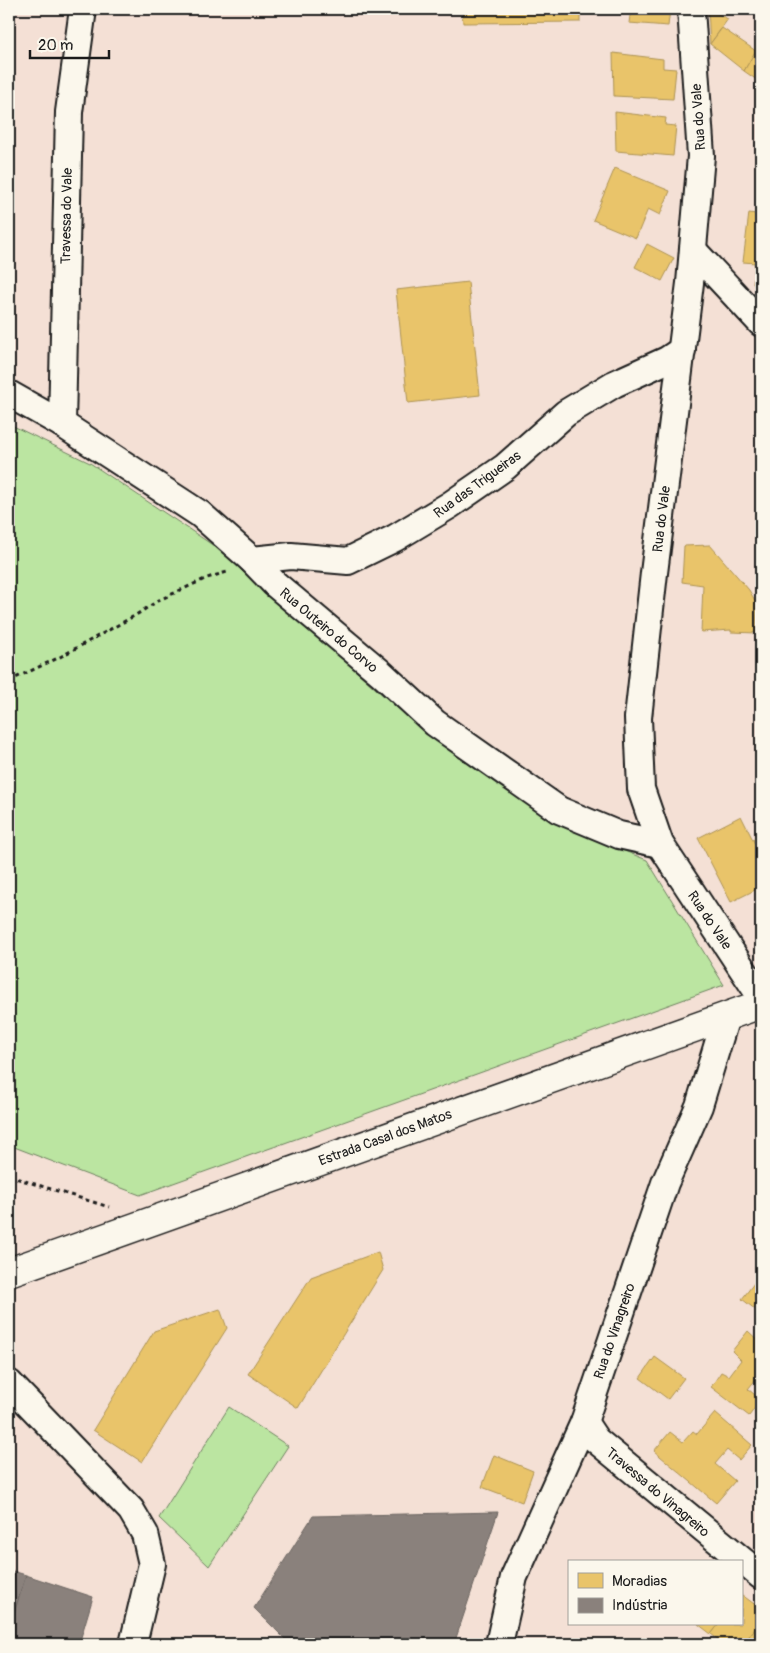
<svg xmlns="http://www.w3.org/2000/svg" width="770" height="1653" viewBox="0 0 770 1653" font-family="Pangolin,sans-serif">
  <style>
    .green { fill: #bbe5a1; stroke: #6c805e }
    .homes { fill: #e9c46a; stroke: #ac9253 }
    .industry { fill: #8a817c; stroke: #69635f }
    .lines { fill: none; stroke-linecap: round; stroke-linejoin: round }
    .minor-casing { stroke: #1c1c1c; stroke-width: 30 }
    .tertiary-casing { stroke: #1c1c1c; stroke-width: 31 }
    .path { stroke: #1c1c1c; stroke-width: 3; stroke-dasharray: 4 4; stroke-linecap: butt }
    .minor { stroke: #fbf7ec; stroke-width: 26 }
    .tertiary { stroke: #fbf7ec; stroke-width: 28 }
    .labels { text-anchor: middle; stroke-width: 5; stroke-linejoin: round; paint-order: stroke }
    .street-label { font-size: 14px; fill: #1c1c1c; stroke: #fbf7ec }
  </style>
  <rect width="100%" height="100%" fill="#f4e0d5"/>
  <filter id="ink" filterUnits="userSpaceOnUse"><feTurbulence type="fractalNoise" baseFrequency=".02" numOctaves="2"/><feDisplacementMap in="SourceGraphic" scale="10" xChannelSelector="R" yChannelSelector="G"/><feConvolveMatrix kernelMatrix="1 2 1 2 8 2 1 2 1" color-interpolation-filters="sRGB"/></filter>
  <g filter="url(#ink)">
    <!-- green -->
    <g class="green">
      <path d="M 9,424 L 90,463 L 226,554 L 396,707 L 471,762 L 562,826 L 647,860 L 724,985 L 140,1195 L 9,1145 Z"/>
      <path d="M 229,1407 L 288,1446 L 209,1566 L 159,1518 Z"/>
    </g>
    <!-- homes -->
    <g class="homes">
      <path d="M 462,9 L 580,9 L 580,22 L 463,23 Z"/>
      <path d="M 631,9 L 670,9 L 668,26 L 629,23 Z"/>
      <path d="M 708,9 L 728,19 L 710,44 Z"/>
      <path d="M 722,28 L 756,51 L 744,71 L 710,44 Z"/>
      <path d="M 761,41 L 761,73 L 757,80 L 744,71 Z"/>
      <path d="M 613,53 L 663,59 L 663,68 L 676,69 L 673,99 L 614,96 Z"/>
      <path d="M 615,112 L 666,118 L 665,125 L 676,126 L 673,156 L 616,151 Z"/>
      <path d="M 615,168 L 670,191 L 660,215 L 648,209 L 636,238 L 593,220 Z"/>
      <path d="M 760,180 L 761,181 L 761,285 L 753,284 L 755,263 L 743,262 L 749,213 L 756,214 Z"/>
      <path d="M 647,244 L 674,258 L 662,281 L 635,267 Z"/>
      <path d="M 468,282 L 480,395 L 408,403 L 396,290 Z"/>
      <path d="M 710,545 L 749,590 L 757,604 L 756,633 L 731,632 L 731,630 L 701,632 L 703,585 L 682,582 L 684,546 Z"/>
      <path d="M 741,816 L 761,856 L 761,887 L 731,902 L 698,838 Z"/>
      <path d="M 761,835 L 761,855 L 753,839 Z"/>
      <path d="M 378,1252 L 383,1270 L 298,1408 L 248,1374 L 311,1277 Z"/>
      <path d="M 761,1274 L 761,1314 L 742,1299 Z"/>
      <path d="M 220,1309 L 227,1328 L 142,1462 L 93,1430 L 154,1331 Z"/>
      <path d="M 748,1331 L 761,1343 L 761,1373 L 748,1389 L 761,1400 L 749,1416 L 711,1387 L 721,1372 L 729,1376 L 741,1360 L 732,1351 Z"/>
      <path d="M 655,1357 L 684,1378 L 668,1399 L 640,1378 Z"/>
      <path d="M 715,1413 L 752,1445 L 739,1460 L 727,1450 L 715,1464 L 735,1481 L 716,1503 L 654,1451 L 670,1432 L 683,1442 L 693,1431 L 697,1434 Z"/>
      <path d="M 494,1455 L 533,1471 L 522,1502 L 482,1487 Z"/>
      <path d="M 742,1595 L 761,1609 L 761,1621 L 743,1644 L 724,1644 L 711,1634 L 719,1624 L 741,1624 Z"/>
      <path d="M 761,1621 L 761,1644 L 743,1644 Z"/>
      <path d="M 698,1624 L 719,1624 L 711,1634 Z"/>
    </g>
    <!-- industry -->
    <g class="industry">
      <path d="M 498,1512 L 454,1644 L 290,1644 L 254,1608 L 313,1516 Z"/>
      <path d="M 9,1570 L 26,1575 L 9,1629 Z"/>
      <path d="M 26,1575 L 93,1597 L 79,1644 L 9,1644 L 9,1629 Z"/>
    </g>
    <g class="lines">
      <!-- minor casing -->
      <g class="minor-casing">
        <g id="minor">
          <path d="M 691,9 L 701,156 L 690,283 L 654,573 L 638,718 L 641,789 L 660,844 L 761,997"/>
          <path d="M 693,250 L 761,323"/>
          <path d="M 9,394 L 62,424 L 200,514 L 252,560 L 275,584 L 381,673 L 435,723 L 559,810 L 619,835 L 660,844"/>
          <path d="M 62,424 L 69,112 L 83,9"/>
          <path d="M 252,560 L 291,556 L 348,561 L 395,538 L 450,505 L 505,467 L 566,413 L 614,384 L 667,360 L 682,350"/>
          <path d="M 9,1383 L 131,1510 L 145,1534 L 152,1564 L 133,1644"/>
          <path d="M 584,1422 L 596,1440 L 761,1576"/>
          <path d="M 499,1644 L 514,1577 L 584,1422 L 665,1183 L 699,1106 L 726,1017"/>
        </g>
      </g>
      <!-- tertiary casing -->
      <g class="tertiary-casing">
        <path id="tertiary" d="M 9,1272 L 761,1004"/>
      </g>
      <!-- path -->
      <g class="path">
        <path d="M 9,681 L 60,657 L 136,615 L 159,600 L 207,578 L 227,572"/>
        <path d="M 9,1176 L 109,1207"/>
      </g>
      <!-- minor -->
      <use href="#minor" class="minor"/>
      <!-- tertiary -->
      <use href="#tertiary" class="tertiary"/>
    </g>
  </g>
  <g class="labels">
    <!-- street labels -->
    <g class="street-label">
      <text transform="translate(698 117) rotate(-94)" y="5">Rua do Vale</text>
      <text transform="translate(66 216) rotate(-89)" y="5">Travessa do Vale</text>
      <text transform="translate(477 484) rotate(-36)" y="5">Rua das Trigueiras</text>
      <text transform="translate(661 519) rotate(-83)" y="5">Rua do Vale</text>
      <text transform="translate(329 630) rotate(40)" y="5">Rua Outeiro do Corvo</text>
      <text transform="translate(710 920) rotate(56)" y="5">Rua do Vale</text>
      <text transform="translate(385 1137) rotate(-20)" y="5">Estrada Casal dos Matos</text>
      <text transform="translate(614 1331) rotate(-71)" y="5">Rua do Vinagreiro</text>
      <text transform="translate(658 1492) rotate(40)" y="5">Travessa do Vinagreiro</text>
    </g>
  </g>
  <!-- margin -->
  <rect width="770" height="1653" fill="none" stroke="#fbf7ec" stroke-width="30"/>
  <rect x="15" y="15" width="740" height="1623" fill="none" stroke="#1c1c1c" stroke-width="2" filter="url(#ink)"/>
  <!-- legend -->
  <rect x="568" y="1560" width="175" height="65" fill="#fbf7ec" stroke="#a29f99"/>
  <rect x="578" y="1573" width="25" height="15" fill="#e9c46a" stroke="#a29f99"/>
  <text x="612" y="1586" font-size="15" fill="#1c1c1c">Moradias</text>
  <rect x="578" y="1598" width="25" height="15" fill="#8a817c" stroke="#a29f99"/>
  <text x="612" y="1610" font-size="15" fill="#1c1c1c">Indústria</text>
  <!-- scale -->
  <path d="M30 50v8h79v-8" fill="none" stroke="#1c1c1c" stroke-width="2.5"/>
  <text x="38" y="50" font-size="15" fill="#1c1c1c" stroke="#fbf7ec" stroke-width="4" paint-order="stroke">20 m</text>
</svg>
